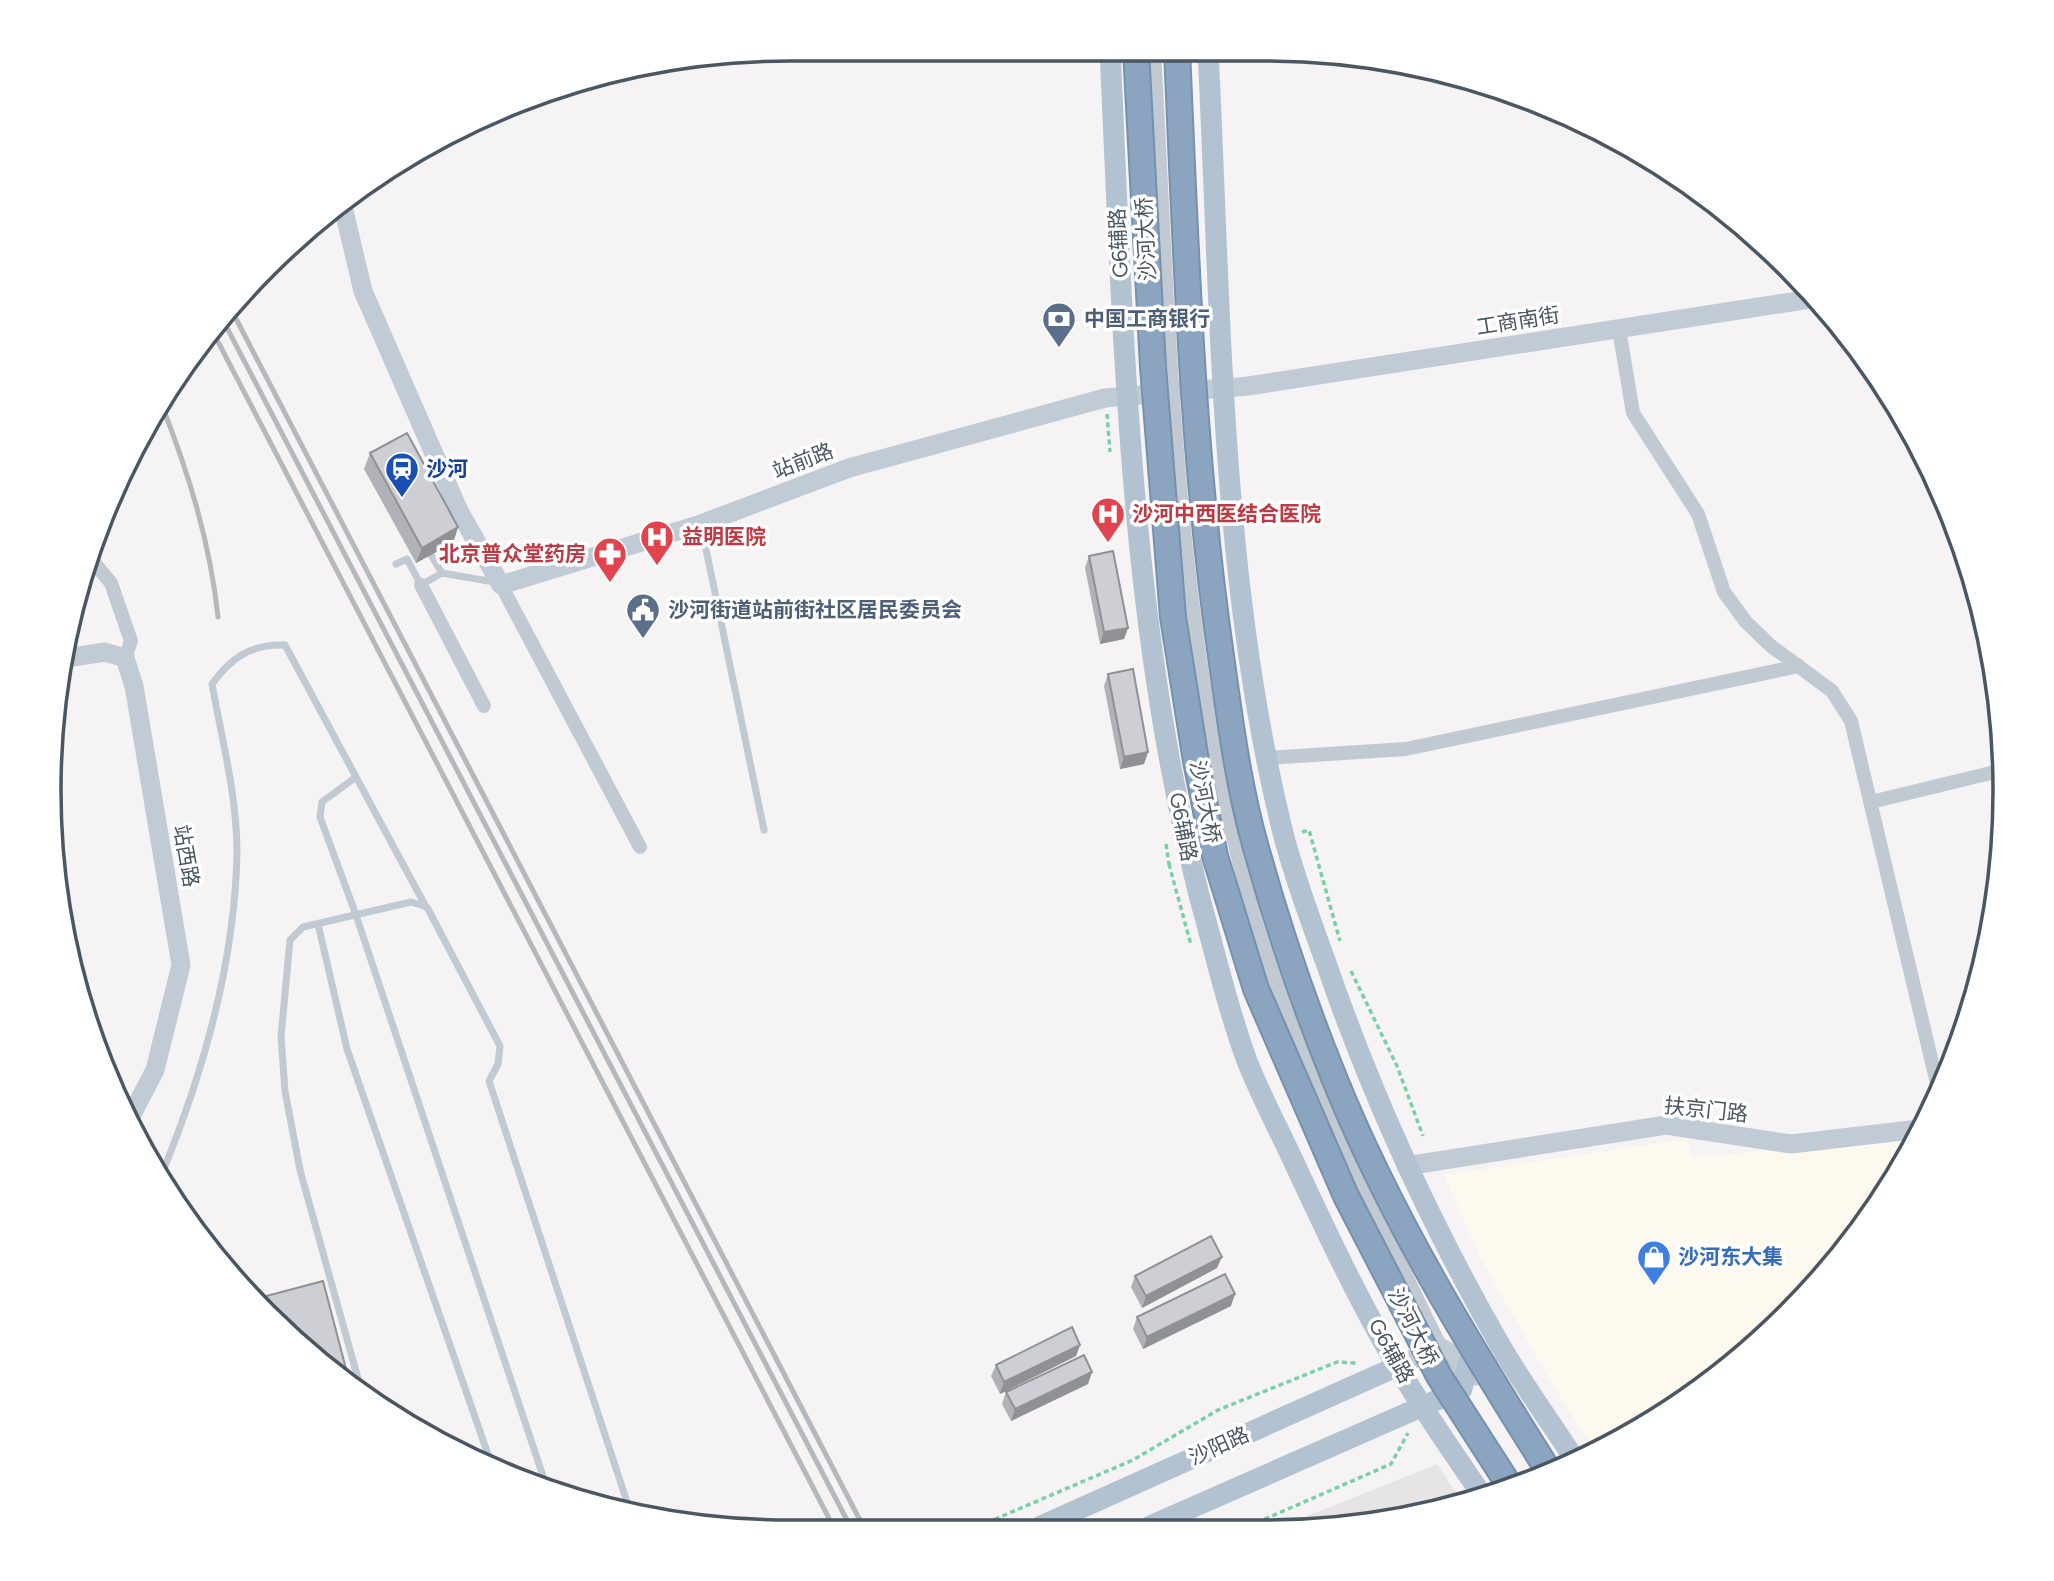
<svg xmlns="http://www.w3.org/2000/svg" width="2054" height="1581" viewBox="0 0 2054 1581" font-family="Figtree,'Noto Sans SC',sans-serif">
  <style>
    .commercial { fill: #fdf9ef }
    .education { fill: #e6e4e5 }
    .lines { fill: none; stroke-linecap: round; stroke-linejoin: round }
    .path { stroke: #7ad0a6; stroke-width: 3.5; stroke-dasharray: 5 3.5; stroke-linecap: butt }
    .lane { stroke: #c1cad2; stroke-width: 7 }
    .street { stroke: #c1cad2; stroke-width: 14 }
    .secondary { stroke: #c1cbd6; stroke-width: 19 }
    .primary { stroke: #b3c2d1; stroke-width: 21 }
    .rail { stroke: #b5b8bd; stroke-width: 5 }
    .highway-bridge-casing { stroke: #7690ad; stroke-width: 28; stroke-linecap: butt }
    .highway-bridge { stroke: #8ba5c1; stroke-width: 24 }
    .wall { fill: #b0b2b7 }
    .shaded-wall { fill: #909195 }
    .building { fill: #cdcfd5; stroke: #909195; stroke-width: 2 }
    .labels { text-anchor: middle; stroke-width: 7; stroke-linejoin: round; paint-order: stroke }
    .street-label { font-size: 21px; fill: #4a5661; stroke: #fff }
    .service-label { font-size: 21px; font-weight: bold; fill: #4e5e75; stroke: #fff; text-anchor: start }
    .transit-label { font-size: 21px; font-weight: bold; fill: #164399; stroke: #fff; text-anchor: start }
    .health-label { font-size: 21px; font-weight: bold; fill: #be3a42; stroke: #fff; text-anchor: start }
    .shop-label { font-size: 21px; font-weight: bold; fill: #366cbe; stroke: #fff; text-anchor: start }
    .rim { fill: none; stroke: #4a5661; stroke-width: 3.5 }
  </style>
  <rect width="100%" height="100%" fill="#f5f3f3"/>
  <!-- commercial -->
  <path class="commercial" d="M 1916,1135 L 1880,1203 L 1788,1315 L 1675,1407 L 1593,1448 L 1551,1382 L 1481,1259 L 1444,1175 L 1687,1139 L 1692,1158 Z"/>
  <!-- education -->
  <path class="education" d="M 1437,1464 L 1462,1502 L 1360,1526 L 1282,1526 Z"/>
  <g class="lines">
    <!-- path -->
    <g class="path">
      <path d="M 1107,414 L 1110,452"/>
      <path d="M 1302,832 L 1309,830 L 1340,941"/>
      <path d="M 1166,844 L 1169,864 L 1172,864"/>
      <path d="M 1169,864 L 1191,945"/>
      <path d="M 1351,971 L 1397,1066 L 1423,1136"/>
      <path d="M 979,1526 L 1133,1460 L 1218,1410 L 1337,1362 L 1357,1363"/>
      <path d="M 1249,1526 L 1391,1464 L 1408,1433"/>
    </g>
    <!-- lane -->
    <g class="lane">
      <path d="M 701,525 L 764,830"/>
      <path d="M 431,555 L 442,573 L 494,582"/>
      <path d="M 396,564 L 407,559 L 421,585 L 442,573"/>
      <path d="M 356,777 L 322,802 L 320,817 L 356,915 L 548,1491"/>
      <path d="M 318,924 L 347,1049 L 491,1463"/>
      <path d="M 161,1176 C 203,1074 235,964 237,852 C 237,796 222,740 212,684 C 231,658 250,644 285,645 L 426,907"/>
      <path d="M 362,1393 L 300,1170 L 285,1091 L 281,1037 L 290,940 L 303,927 L 411,902 L 427,907 L 500,1046 L 498,1064 L 489,1081 L 630,1511"/>
    </g>
    <!-- street -->
    <g class="street">
      <path d="M 1154,50 C 1169,317 1173,588 1236,849 C 1269,987 1327,1120 1391,1245 C 1415,1293 1437,1342 1462,1389"/>
      <path d="M 1619,329 L 1633,413 L 1698,514 L 1724,592 L 1746,622 L 1771,646 L 1832,691 L 1851,721 L 1939,1092"/>
      <path d="M 91,559 L 111,583 L 131,641 L 125,658"/>
      <path d="M 421,585 L 484,706"/>
      <path d="M 501,585 L 640,847"/>
      <path d="M 1267,758 L 1406,749 L 1799,666"/>
      <path d="M 1871,802 L 2003,770"/>
    </g>
    <!-- secondary -->
    <g class="secondary">
      <path d="M 343,207 L 363,291 L 459,511 L 501,585 L 701,524 L 849,468 L 1105,398 L 1248,386 L 1817,298"/>
      <path d="M 66,658 L 105,652 L 125,658 L 134,686 L 181,965 L 155,1070 L 131,1116"/>
      <path d="M 1406,1166 L 1666,1125 L 1791,1144 L 1919,1129"/>
      <path d="M 1398,1366 L 1440,1347 L 1468,1363 L 1476,1376"/>
    </g>
    <!-- primary -->
    <g class="primary">
      <path d="M 1110,50 C 1124,347 1129,648 1210,936 C 1221,978 1232,1020 1247,1061 C 1260,1094 1277,1126 1292,1158 C 1325,1229 1359,1302 1399,1369 C 1425,1413 1455,1455 1483,1497"/>
      <path d="M 1208,50 C 1221,311 1220,579 1283,833 C 1294,876 1310,919 1325,960 C 1371,1094 1430,1223 1500,1345 C 1523,1384 1549,1420 1573,1457"/>
      <path d="M 1041,1526 L 1398,1366"/>
      <path d="M 1150,1526 L 1462,1389 L 1468,1363"/>
    </g>
    <!-- rail -->
    <g class="rail">
      <path d="M 232,311 L 863,1526"/>
      <path d="M 224,322 L 850,1526"/>
      <path d="M 214,334 L 833,1526"/>
      <path d="M 161,403 C 189,474 210,542 218,617"/>
    </g>
    <!-- highway-bridge casing -->
    <g class="highway-bridge-casing">
      <g id="highway-bridge">
        <path d="M 1136,50 L 1153,367 L 1173,617 L 1196,761 L 1215,856 L 1256,989 L 1346,1196 L 1439,1376 L 1511,1488"/>
        <path d="M 1177,50 C 1186,253 1192,455 1221,656 C 1230,720 1238,785 1256,848 C 1277,924 1303,1001 1333,1075 C 1388,1213 1469,1345 1548,1470"/>
      </g>
    </g>
    <!-- highway-bridge -->
    <use href="#highway-bridge" class="highway-bridge"/>
  </g>
  <!-- wall -->
  <g class="wall">
    <path d="M 370,453 L 458,527 L 453,543 L 416,563 L 364,469 Z"/>
    <path d="M 1089,556 L 1128,628 L 1124,639 L 1100,644 L 1085,568 Z"/>
    <path d="M 1108,674 L 1148,752 L 1144,764 L 1120,769 L 1104,686 Z"/>
    <path d="M 1217,1268 L 1142,1308 L 1131,1287 L 1135,1276 Z"/>
    <path d="M 259,1298 L 266,1315 L 257,1304 Z"/>
    <path d="M 1231,1306 L 1143,1349 L 1133,1329 L 1137,1317 Z"/>
    <path d="M 1080,1345 L 1076,1356 L 1000,1394 L 991,1376 L 996,1365 Z"/>
    <path d="M 1092,1372 L 1088,1384 L 1011,1421 L 1002,1404 L 1006,1392 Z"/>
  </g>
  <!-- shaded-wall -->
  <g class="shaded-wall">
    <path d="M 458,527 L 453,543 L 416,563 L 422,548 Z"/>
    <path d="M 1128,628 L 1124,639 L 1100,644 L 1104,632 Z"/>
    <path d="M 1148,752 L 1144,764 L 1120,769 L 1124,757 Z"/>
    <path d="M 1222,1257 L 1217,1268 L 1142,1308 L 1146,1296 Z"/>
    <path d="M 1235,1294 L 1231,1306 L 1143,1349 L 1147,1337 Z"/>
    <path d="M 1080,1345 L 1076,1356 L 1000,1394 L 1004,1382 Z"/>
    <path d="M 1092,1372 L 1088,1384 L 1011,1421 L 1015,1409 Z"/>
  </g>
  <!-- building -->
  <g class="building">
    <path d="M 407,433 L 458,527 L 422,548 L 370,453 Z"/>
    <path d="M 1113,551 L 1128,628 L 1104,632 L 1089,556 Z"/>
    <path d="M 1133,669 L 1148,752 L 1124,757 L 1108,674 Z"/>
    <path d="M 1211,1236 L 1222,1257 L 1146,1296 L 1135,1276 Z"/>
    <path d="M 1225,1274 L 1235,1294 L 1147,1337 L 1137,1317 Z"/>
    <path d="M 323,1281 L 350,1384 L 266,1315 L 263,1310 L 259,1298 Z"/>
    <path d="M 1072,1327 L 1080,1345 L 1004,1382 L 996,1365 Z"/>
    <path d="M 1084,1355 L 1092,1372 L 1015,1409 L 1006,1392 Z"/>
  </g>
  <!-- icons -->
  <defs>
    <g id="bank-pin" transform="scale(1.75)"><path d="M0 17L-7.5 6A9.5 9.5 0 1 1 7.5 6Z" fill="#5c6f8a" stroke="#fff"/><path d="M-6-4H6V4H-6ZM0-2.3a2.3 2.3 0 1 0 0 4.6a2.3 2.3 0 1 0 0-4.6Z" fill="#fff"/></g>
    <g id="station-pin" transform="scale(1.75)"><path d="M0 17L-7.5 6A9.5 9.5 0 1 1 7.5 6Z" fill="#1a4fb4" stroke="#fff"/><path d="M-3-6H3Q5-6 5-4V2Q5 4 3 4L4.5 6H3L1.5 4h-3L-3 6H-4.5L-3 4Q-5 4-5 2V-4Q-5-6-3-6ZM-3.5-4v3h7v-3ZM-3.5 1v1.5H-2V1ZM2 1v1.5H3.5V1Z" fill="#fff"/></g>
    <g id="hospital-pin" transform="scale(1.75)"><path d="M0 17L-7.5 6A9.5 9.5 0 1 1 7.5 6Z" fill="#e0444e" stroke="#fff"/><path d="M-5-5h3v3.5h4V-5h3V5h-3V1.5h-4V5h-3Z" fill="#fff"/></g>
    <g id="pharmacy-pin" transform="scale(1.75)"><path d="M0 17L-7.5 6A9.5 9.5 0 1 1 7.5 6Z" fill="#e0444e" stroke="#fff"/><path d="M-2-6h4v4h4v4h-4v4h-4v-4h-4v-4h4Z" fill="#fff"/></g>
    <g id="civic-pin" transform="scale(1.75)"><path d="M0 17L-7.5 6A9.5 9.5 0 1 1 7.5 6Z" fill="#5c6f8a" stroke="#fff"/><path d="M-.6-6.5H3V-4.5H.6V-3L4-1V1h2V6H-6V1h2V-1L-.6-3ZM-1.2 2.5V6h2.4V2.5Z" fill="#fff"/></g>
    <g id="shop-pin" transform="scale(1.75)"><path d="M0 17L-7.5 6A9.5 9.5 0 1 1 7.5 6Z" fill="#3f7fe0" stroke="#fff"/><path d="M-5-2.5h2.3a2.7 3.5 0 0 1 5.4 0H5L5.5 6h-11ZM-1.5-2.5h3a1.5 2.3 0 0 0-3 0Z" fill="#fff"/></g>
  </defs>
  <g fill-rule="evenodd">
    <use href="#bank-pin" x="1059" y="319"/>
    <use href="#station-pin" x="402" y="469"/>
    <use href="#hospital-pin" x="1108" y="514"/>
    <use href="#hospital-pin" x="657" y="537"/>
    <use href="#pharmacy-pin" x="610" y="554"/>
    <use href="#civic-pin" x="643" y="610"/>
    <use href="#shop-pin" x="1654" y="1257"/>
  </g>
  <g class="labels">
    <!-- street labels -->
    <g class="street-label">
      <text transform="translate(1146 239) rotate(-93)" y="7">沙河大桥</text>
      <text transform="translate(1119 243) rotate(-93)" y="7">G6辅路</text>
      <text transform="translate(1518 321) rotate(-9)" y="7">工商南街</text>
      <text transform="translate(803 461) rotate(-21)" y="7">站前路</text>
      <text transform="translate(1205 802) rotate(79)" y="7">沙河大桥</text>
      <text transform="translate(1183 827) rotate(79)" y="7">G6辅路</text>
      <text transform="translate(186 856) rotate(80)" y="7">站西路</text>
      <text transform="translate(1706 1110) rotate(6)" y="7">扶京门路</text>
      <text transform="translate(1413 1327) rotate(63)" y="7">沙河大桥</text>
      <text transform="translate(1391 1351) rotate(61)" y="7">G6辅路</text>
      <text transform="translate(1219 1446) rotate(-24)" y="7">沙阳路</text>
    </g>
    <!-- service labels -->
    <g class="service-label">
      <text x="1084" y="326">中国工商银行</text>
      <text x="668" y="617">沙河街道站前街社区居民委员会</text>
    </g>
    <!-- transit labels -->
    <g class="transit-label">
      <text x="426" y="476">沙河</text>
    </g>
    <!-- health labels -->
    <g class="health-label">
      <text x="1132" y="521">沙河中西医结合医院</text>
      <text x="682" y="544">益明医院</text>
      <text x="586" y="561" text-anchor="end">北京普众堂药房</text>
    </g>
    <!-- shop labels -->
    <g class="shop-label">
      <text x="1678" y="1264">沙河东大集</text>
    </g>
  </g>
  <!-- crop -->
  <path d="M0 0H2054V1581H0ZM790 61H1264A729 729 0 0 1 1993 790V791A729 729 0 0 1 1264 1520H790A729 729 0 0 1 61 791V790A729 729 0 0 1 790 61Z" fill="#fff" fill-rule="evenodd"/>
  <path class="rim" d="M790 61H1264A729 729 0 0 1 1993 790V791A729 729 0 0 1 1264 1520H790A729 729 0 0 1 61 791V790A729 729 0 0 1 790 61Z"/>
</svg>
